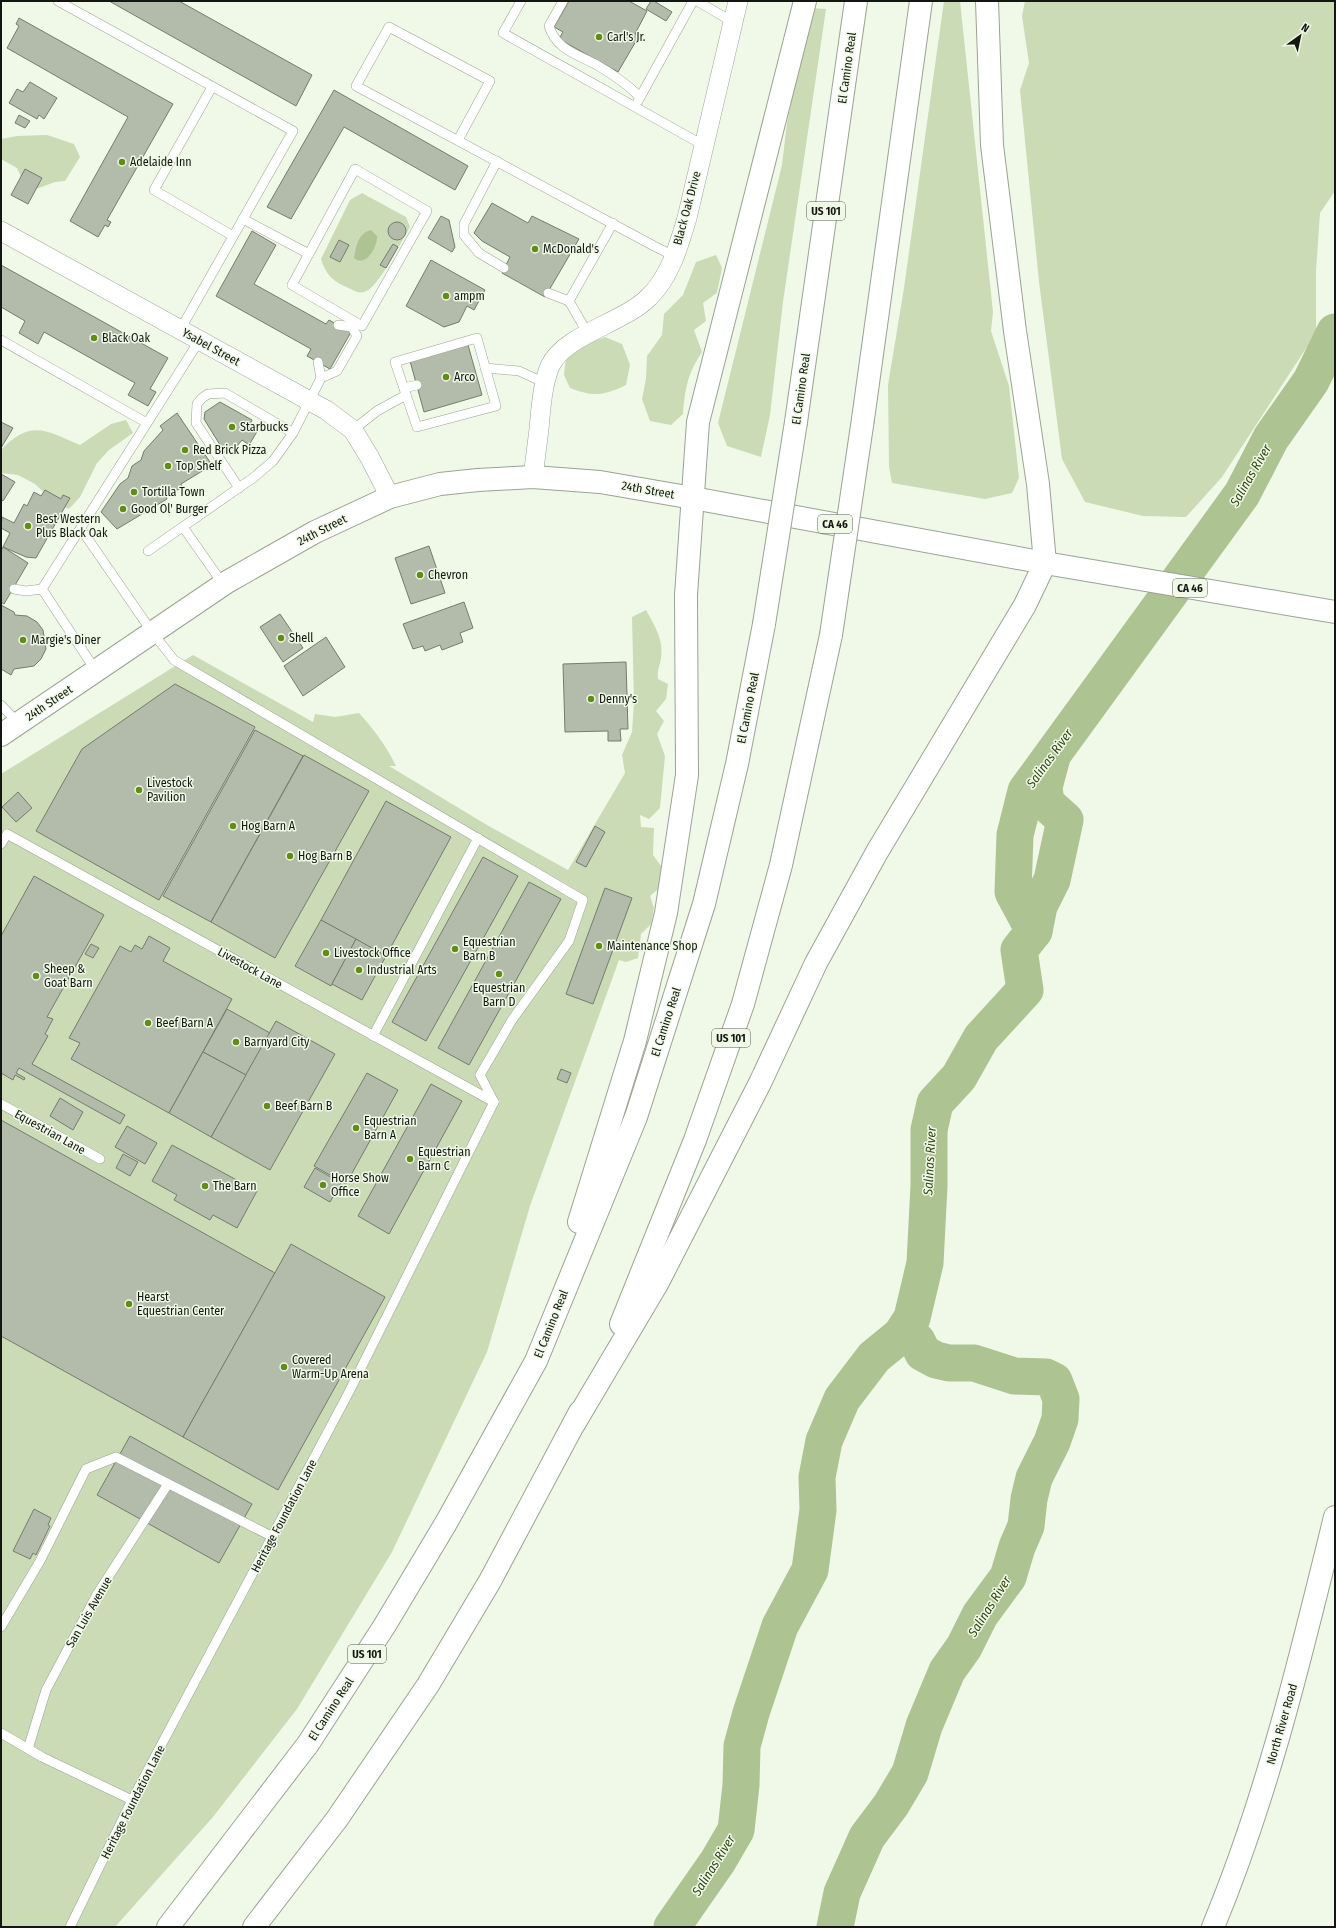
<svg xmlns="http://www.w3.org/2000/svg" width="1336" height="1928" viewBox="0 0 1336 1928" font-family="'Fira Sans Condensed',sans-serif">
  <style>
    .green { fill: #cadbb6 }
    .water { fill: #adc392 }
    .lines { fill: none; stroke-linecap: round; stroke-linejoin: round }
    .river { stroke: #adc392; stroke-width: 37 }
    .building { fill: #b3bbaa; stroke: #757c6d }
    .lane-casing { stroke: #9ba393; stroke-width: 10 }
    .street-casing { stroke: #9ba393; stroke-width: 20 }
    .secondary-casing { stroke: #9ba393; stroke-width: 24 }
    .highway-casing { stroke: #9ba393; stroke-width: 24 }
    .lane { stroke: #fff; stroke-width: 9 }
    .street { stroke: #fff; stroke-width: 19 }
    .secondary { stroke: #fff; stroke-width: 22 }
    .highway { stroke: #fff; stroke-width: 22 }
    .highway-bridge-casing { stroke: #9ba393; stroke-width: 24; stroke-linecap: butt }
    .highway-bridge { stroke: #fff; stroke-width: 22 }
    .poi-dot { fill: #628b17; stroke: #f0f9e7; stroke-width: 1.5 }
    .labels { text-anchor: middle; stroke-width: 3; stroke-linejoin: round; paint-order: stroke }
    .shield { fill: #f0f9e7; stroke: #565b51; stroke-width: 1 }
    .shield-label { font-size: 11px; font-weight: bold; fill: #141711 }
    .poi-label { font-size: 12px; fill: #141711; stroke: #f0f9e7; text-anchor: start }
    .street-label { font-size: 12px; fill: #141711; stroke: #f0f9e7 }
    .water-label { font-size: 13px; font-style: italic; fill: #314511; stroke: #f0f9e7 }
  </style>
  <rect width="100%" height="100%" fill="#f0f9e7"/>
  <!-- green -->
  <g class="green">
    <path d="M 944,1 L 960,1 L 993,312 L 991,331 L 1009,386 L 1019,478 L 1012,493 L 985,499 L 892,483 L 889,467 L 888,385 L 904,288 Z"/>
    <path d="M 1025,1 L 1335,1 L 1335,191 L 1320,213 L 1316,271 L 1316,333 L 1222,477 L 1186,517 L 1143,516 L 1085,502 L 1062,459 L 1039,282 L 1020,90 L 1029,63 L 1022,16 Z"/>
    <path d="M 811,8 L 826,9 L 783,302 L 770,415 L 761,457 L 727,446 L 718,423 L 782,165 L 787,123 Z"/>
    <path d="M 47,135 L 74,144 L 80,157 L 65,181 L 55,182 L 28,192 L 17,168 L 1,159 L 1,139 L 17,136 Z"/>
    <path d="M 362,193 L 406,217 L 410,227 C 402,240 378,289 364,292 C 357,294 350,288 344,286 C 331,280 325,272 321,259 L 350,200 Z"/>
    <path d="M 716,255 L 722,268 L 717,293 L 703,303 L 706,321 L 694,330 L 702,352 C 688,373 685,388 683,414 L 671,425 L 650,421 L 642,399 L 646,379 L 647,356 L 662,335 L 664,314 L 683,295 L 696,262 Z"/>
    <path d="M 605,337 L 622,344 L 630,365 L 626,385 C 603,396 594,397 570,388 L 564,375 L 566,357 L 575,348 Z"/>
    <path d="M 126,420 L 133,433 L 109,450 L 97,463 L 80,497 L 69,509 L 54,502 L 35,484 L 18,475 L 1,473 L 1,450 C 30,419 46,430 80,445 L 111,424 Z"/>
    <path d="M 646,610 C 654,625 664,639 661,658 C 660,667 657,668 658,679 L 668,684 L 666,699 L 656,711 L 664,721 L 657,734 L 665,756 L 660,808 L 649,819 L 640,815 L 641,827 L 654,828 L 653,855 L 661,866 L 662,886 L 650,896 L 654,908 L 651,924 L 641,934 L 638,958 L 626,962 L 619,960 L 530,1206 L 487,1352 L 392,1552 L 297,1709 L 213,1817 L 115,1927 L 1,1927 L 1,774 L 193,655 L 313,722 L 315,714 L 335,717 L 359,713 C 374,730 386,745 396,766 L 389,766 L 487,825 L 568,870 L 625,773 L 622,755 L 632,732 L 634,703 L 632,617 Z"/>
  </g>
  <!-- water -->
  <path class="water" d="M 371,230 L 377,236 C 378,246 366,268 354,258 C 356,247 358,233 371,230 Z"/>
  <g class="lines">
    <!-- river -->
    <g class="river">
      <path d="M 1034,931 L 1039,906 L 1052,880 L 1065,820 L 1046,803 L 1044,787 L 1052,757"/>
      <path d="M 672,1927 L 718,1861 L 736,1830 L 741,1785 L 742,1746 L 751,1713 L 780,1626 L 810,1570 L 818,1510 L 817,1477 L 824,1441 L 842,1399 L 874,1357 L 901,1335 L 912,1318 L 925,1263 L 929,1186 L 929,1130 L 935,1103 L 959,1077 L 981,1038 L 1025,990 L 1019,950 L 1034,931 L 1013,892 L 1015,835 L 1026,791 L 1242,494 L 1271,438 L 1311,381 L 1335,332"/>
      <path d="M 835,1927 L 842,1893 L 867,1837 L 891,1805 L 910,1773 L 924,1726 L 947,1671 L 964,1647 L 980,1615 L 1008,1577 L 1017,1547 L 1026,1526 L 1029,1499 L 1034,1478 L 1052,1442 L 1060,1419 L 1061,1399 L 1054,1381 L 1046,1377 L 1014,1376 L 974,1363 L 949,1363 L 936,1360 L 923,1353 L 917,1341 L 901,1335"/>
    </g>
  </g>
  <!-- building -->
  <g class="building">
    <path d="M 109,1 L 179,1 L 312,75 L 296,106 Z"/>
    <path d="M 569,1 L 629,1 L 647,11 L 635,34 L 639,36 L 618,72 L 559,39 L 563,32 L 554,27 Z"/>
    <path d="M 651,1 L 654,1 L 672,12 L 666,21 L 646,9 Z"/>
    <path d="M 19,18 L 173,104 L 107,220 L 111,222 L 108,227 L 105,225 L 98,237 L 70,221 L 128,117 L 7,48 L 19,26 L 16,24 Z"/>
    <path d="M 30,82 L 57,98 L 44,119 L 39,115 L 37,119 L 9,103 L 17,89 L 23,92 Z"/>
    <path d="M 334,90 L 468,166 L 455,190 L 344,127 L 291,219 L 267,207 Z"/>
    <path d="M 19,115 L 30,121 L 25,128 L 15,123 Z"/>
    <path d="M 25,169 L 42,178 L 28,204 L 11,195 Z"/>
    <path d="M 492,203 L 528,223 L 532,216 L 579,239 L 545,297 L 502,273 L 510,257 L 482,241 L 474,233 Z"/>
    <path d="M 441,216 L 449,220 L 455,247 L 452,252 L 428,238 Z"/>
    <circle cx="397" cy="231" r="9"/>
    <path d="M 252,231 L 276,245 L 254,284 L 326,324 L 329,320 L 351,332 L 330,369 L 307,356 L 311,349 L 216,296 Z"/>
    <path d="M 339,240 L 349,245 L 340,262 L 330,257 Z"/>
    <path d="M 393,244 L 398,247 L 386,268 L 380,265 Z"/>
    <path d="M 431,260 L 485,290 L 474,310 L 467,306 L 459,322 L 444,327 L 406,306 Z"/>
    <path d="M 1,265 L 168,358 L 150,389 L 156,392 L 148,406 L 128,395 L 135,383 L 44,332 L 38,344 L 19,333 L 25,321 L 1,307 Z"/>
    <path d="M 468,345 L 482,395 L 424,412 L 410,361 Z"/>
    <path d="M 220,402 L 252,420 L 250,424 L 258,430 L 249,445 L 242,440 L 237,446 L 225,453 L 204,419 L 205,412 Z"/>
    <path d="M 177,413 L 212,465 L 181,484 L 183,488 L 165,494 L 167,499 L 117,529 L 101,512 L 120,484 L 128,478 L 132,466 L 141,460 L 144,451 L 163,430 L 160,426 Z"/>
    <path d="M 1,422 L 13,428 L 1,448 Z"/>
    <path d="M 1,474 L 15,482 L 3,501 L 1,499 Z"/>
    <path d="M 45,490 L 61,499 L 63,495 L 70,498 L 36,558 L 26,557 L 3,547 L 10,533 L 1,528 L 2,517 L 14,523 L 24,504 L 27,506 L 34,492 L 41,496 Z"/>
    <path d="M 429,546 L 445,593 L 411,604 L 395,558 Z"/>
    <path d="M 3,547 L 28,563 L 4,604 L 1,602 L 1,551 Z"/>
    <path d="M 464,602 L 473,628 L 460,633 L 463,642 L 442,650 L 440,645 L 425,651 L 423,646 L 413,649 L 403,624 Z"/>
    <path d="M 1,605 L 14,612 L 15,615 L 27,616 L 37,622 L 43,630 L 46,649 L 41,659 L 34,666 L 14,669 L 11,675 L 1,669 Z"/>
    <path d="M 280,614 L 303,648 L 283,662 L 260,627 Z"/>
    <path d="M 326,637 L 345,667 L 303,696 L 284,666 Z"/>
    <path d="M 626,662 L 628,729 L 620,729 L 621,741 L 608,741 L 608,731 L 565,732 L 563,664 Z"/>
    <path d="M 175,684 L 255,727 L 159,900 L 36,831 L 82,749 Z"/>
    <path d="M 255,730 L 303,756 L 211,922 L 163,896 Z"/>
    <path d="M 304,755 L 369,791 L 275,958 L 211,922 Z"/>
    <path d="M 18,792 L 32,808 L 16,822 L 2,807 Z"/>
    <path d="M 386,801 L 451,837 L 386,956 L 321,920 Z"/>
    <path d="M 595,826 L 605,832 L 586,867 L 576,862 Z"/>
    <path d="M 483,857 L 518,876 L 426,1041 L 392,1022 Z"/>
    <path d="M 34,876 L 104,915 L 47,1017 L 53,1019 L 45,1034 L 48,1036 L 32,1064 L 125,1115 L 120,1124 L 19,1068 L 16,1073 L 25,1078 L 24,1080 L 15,1075 L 13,1080 L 1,1073 L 1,936 Z"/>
    <path d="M 529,882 L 561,899 L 469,1065 L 438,1048 Z"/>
    <path d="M 605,888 L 632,898 L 593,1004 L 566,994 Z"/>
    <path d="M 321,920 L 356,939 L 331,986 L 295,966 Z"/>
    <path d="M 149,936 L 170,948 L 163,961 L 232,999 L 169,1113 L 71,1059 L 80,1043 L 69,1038 L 120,946 L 131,952 L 135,945 L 142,949 Z"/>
    <path d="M 356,939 L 386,956 L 362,1000 L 332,984 Z"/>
    <path d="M 91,944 L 99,948 L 93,958 L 85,954 Z"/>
    <path d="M 227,1009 L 270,1033 L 246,1075 L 203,1052 Z"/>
    <path d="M 276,1021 L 335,1054 L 270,1170 L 211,1137 Z"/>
    <path d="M 203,1052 L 246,1075 L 211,1137 L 169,1113 Z"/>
    <path d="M 561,1069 L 571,1073 L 567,1083 L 557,1079 Z"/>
    <path d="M 367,1073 L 398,1090 L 346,1184 L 314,1166 Z"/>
    <path d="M 431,1084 L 462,1101 L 389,1234 L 358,1216 Z"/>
    <path d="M 60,1098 L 83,1112 L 73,1130 L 50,1116 Z"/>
    <path d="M 1,1120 L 275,1273 L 183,1437 L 1,1336 Z"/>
    <path d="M 127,1126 L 157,1143 L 145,1164 L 115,1147 Z"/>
    <path d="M 172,1145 L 257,1191 L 237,1228 L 213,1215 L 210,1220 L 174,1200 L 177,1195 L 152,1181 Z"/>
    <path d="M 123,1154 L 138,1162 L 130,1176 L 116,1168 Z"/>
    <path d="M 315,1168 L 341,1183 L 330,1202 L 304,1187 Z"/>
    <path d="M 291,1244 L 385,1297 L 278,1490 L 183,1437 Z"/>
    <path d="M 130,1436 L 252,1504 L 219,1563 L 97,1495 Z"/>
    <path d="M 34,1509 L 51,1518 L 48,1525 L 50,1526 L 36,1555 L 33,1553 L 30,1559 L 13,1551 Z"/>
  </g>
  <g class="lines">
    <!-- lane casing -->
    <g class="lane-casing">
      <g id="lane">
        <path d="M 58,1 L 293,131 L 180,330"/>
        <path d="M 521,1 L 503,33 L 703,145"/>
        <path d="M 563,1 L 549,26 C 556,49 576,54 595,64 C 611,73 627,84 640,97"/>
        <path d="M 697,1 L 733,22"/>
        <path d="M 212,87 L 154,190 L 233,236"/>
        <path d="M 638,101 L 693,1"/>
        <path d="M 458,140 L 490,81 L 389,27 L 356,86 L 654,246 L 674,256"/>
        <path d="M 497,161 L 464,224 L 464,235 L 479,253 L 504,268"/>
        <path d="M 355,169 L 427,211 L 362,326 L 292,285 Z"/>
        <path d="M 243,219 L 309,254"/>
        <path d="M 548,293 L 569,301"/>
        <path d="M 338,325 L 352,327"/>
        <path d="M 588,334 L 569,301 L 613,223"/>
        <path d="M 477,338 L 496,406 L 417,427 L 395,362 Z"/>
        <path d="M 1,340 L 147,423"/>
        <path d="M 318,362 L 321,378"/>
        <path d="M 485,368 L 519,371 L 545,383"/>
        <path d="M 404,388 L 417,385"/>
        <path d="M 353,430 L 377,411 L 406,395"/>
        <path d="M 239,488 L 196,423 L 197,404 L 202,398 L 208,394 L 225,393 L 293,433"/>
        <path d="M 183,527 L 223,584"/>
        <path d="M 81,529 L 152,632 L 174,660 L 583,900 L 569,941 L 512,1020 L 480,1075 L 494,1102"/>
        <path d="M 148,551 L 253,478 L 273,461 L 293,433 L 321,378 L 337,371 L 357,336 L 352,327"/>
        <path d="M 14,589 L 26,591 L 42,589"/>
        <path d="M 96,671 L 42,589 L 199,341"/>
        <path d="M 1,705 L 19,724"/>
        <path d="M 1,844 L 7,834 L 494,1102"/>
        <path d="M 373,1036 L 478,838"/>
        <path d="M 1,1104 L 100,1159"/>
        <path d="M 1,1627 L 40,1561 L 86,1469 L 116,1457 L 273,1537"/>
        <path d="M 1,1733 L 42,1757 L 132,1800"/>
        <path d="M 28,1749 L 46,1690 L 96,1596 L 168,1484"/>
        <path d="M 70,1927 L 132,1800 L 349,1392 L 494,1102"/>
      </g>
    </g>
    <!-- street casing -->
    <g class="street-casing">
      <g id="street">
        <path d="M 1,231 L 326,410 L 353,430 L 370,458 L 390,497"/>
        <path d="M 533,477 C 535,461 537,445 539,429 C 541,408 542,386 550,366 C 565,334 624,323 649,297 C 670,277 679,245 687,218 L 738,1"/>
      </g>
    </g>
    <!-- secondary casing -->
    <g class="secondary-casing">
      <g id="secondary">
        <path d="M 1,735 L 227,582 L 315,532 L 390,497 L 440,484 L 478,480 L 533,477 L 600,482 L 693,498"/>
        <path d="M 1213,1927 C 1268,1795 1301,1655 1335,1517"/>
      </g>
    </g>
    <!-- highway casing -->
    <g class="highway-casing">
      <g id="highway">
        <path d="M 863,419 L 921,1"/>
        <path d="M 796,422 L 856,1"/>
        <path d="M 693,498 L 1045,563 L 1335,612"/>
        <path d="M 579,1222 L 635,1041 L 666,913 L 687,775 L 686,595 L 698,422 L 805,1"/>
        <path d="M 621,1324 L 695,1140 L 743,1004 L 781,865 L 831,635"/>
        <path d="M 574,1424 L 657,1284 L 760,1083 L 816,963 L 877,852 L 1025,605 L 1045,563 L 1038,484 L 1015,331 L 992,145 L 987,1"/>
        <path d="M 168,1927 L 308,1744 L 385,1625 L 446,1523 L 536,1361 L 636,1117 L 704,904 L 737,764 L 764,624"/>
        <path d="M 254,1927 L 337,1819 L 428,1685 L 490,1581 L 580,1412"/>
      </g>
    </g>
    <!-- lane -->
    <use href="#lane" class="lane"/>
    <!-- street -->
    <use href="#street" class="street"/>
    <!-- secondary -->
    <use href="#secondary" class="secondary"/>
    <!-- highway -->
    <use href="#highway" class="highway"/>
    <!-- highway-bridge casing -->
    <g class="highway-bridge-casing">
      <g id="highway-bridge">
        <path d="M 764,624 L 796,422"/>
        <path d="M 831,635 L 863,419"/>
      </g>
    </g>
    <!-- highway-bridge -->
    <use href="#highway-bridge" class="highway-bridge"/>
  </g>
  <!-- markers -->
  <g class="poi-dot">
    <circle cx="599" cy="37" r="4"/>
    <circle cx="122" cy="162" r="4"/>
    <circle cx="535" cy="249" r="4"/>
    <circle cx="446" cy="296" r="4"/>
    <circle cx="94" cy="338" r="4"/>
    <circle cx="446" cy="377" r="4"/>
    <circle cx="232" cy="427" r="4"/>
    <circle cx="185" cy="450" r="4"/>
    <circle cx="168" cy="466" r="4"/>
    <circle cx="134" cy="492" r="4"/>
    <circle cx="123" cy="509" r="4"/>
    <circle cx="28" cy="526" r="4"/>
    <circle cx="420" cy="575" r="4"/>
    <circle cx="281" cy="638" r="4"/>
    <circle cx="23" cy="640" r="4"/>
    <circle cx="591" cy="699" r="4"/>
    <circle cx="139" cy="790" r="4"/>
    <circle cx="233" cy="826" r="4"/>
    <circle cx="290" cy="856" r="4"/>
    <circle cx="599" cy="946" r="4"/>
    <circle cx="455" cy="949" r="4"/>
    <circle cx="326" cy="953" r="4"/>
    <circle cx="359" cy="970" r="4"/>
    <circle cx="499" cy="974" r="4"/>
    <circle cx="36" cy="976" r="4"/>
    <circle cx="148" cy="1023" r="4"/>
    <circle cx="236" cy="1042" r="4"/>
    <circle cx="267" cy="1106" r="4"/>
    <circle cx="356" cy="1128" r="4"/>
    <circle cx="410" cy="1159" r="4"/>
    <circle cx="323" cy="1185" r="4"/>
    <circle cx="205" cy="1186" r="4"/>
    <circle cx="129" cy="1304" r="4"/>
    <circle cx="284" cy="1367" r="4"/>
  </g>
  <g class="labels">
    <!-- shield labels -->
    <g class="shield">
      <rect x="807" y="202" width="38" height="18" rx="3"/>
      <rect x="818" y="515" width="34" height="18" rx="3"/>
      <rect x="1173" y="579" width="34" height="18" rx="3"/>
      <rect x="712" y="1029" width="38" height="18" rx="3"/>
      <rect x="348" y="1645" width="38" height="18" rx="3"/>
    </g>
    <g class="shield-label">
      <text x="826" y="215">US 101</text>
      <text x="835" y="528">CA 46</text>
      <text x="1190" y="592">CA 46</text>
      <text x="731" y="1042">US 101</text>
      <text x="367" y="1658">US 101</text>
    </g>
    <!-- poi labels -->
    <g class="poi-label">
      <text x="607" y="41">Carl's Jr.</text>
      <text x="130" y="166">Adelaide Inn</text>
      <text x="543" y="253">McDonald's</text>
      <text x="454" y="300">ampm</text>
      <text x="102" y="342">Black Oak</text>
      <text x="454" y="381">Arco</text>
      <text x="240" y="431">Starbucks</text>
      <text x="193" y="454">Red Brick Pizza</text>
      <text x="176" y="470">Top Shelf</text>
      <text x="142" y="496">Tortilla Town</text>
      <text x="131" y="513">Good Ol' Burger</text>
      <text x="36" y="523">Best Western<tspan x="36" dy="14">Plus Black Oak</tspan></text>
      <text x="428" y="579">Chevron</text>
      <text x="289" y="642">Shell</text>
      <text x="31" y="644">Margie's Diner</text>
      <text x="599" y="703">Denny's</text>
      <text x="147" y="787">Livestock<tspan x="147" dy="14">Pavilion</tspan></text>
      <text x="241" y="830">Hog Barn A</text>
      <text x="298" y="860">Hog Barn B</text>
      <text x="463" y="946">Equestrian<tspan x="463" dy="14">Barn B</tspan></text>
      <text x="607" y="950">Maintenance Shop</text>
      <text x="334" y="957">Livestock Office</text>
      <text x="44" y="973">Sheep &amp;<tspan x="44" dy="14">Goat Barn</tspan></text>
      <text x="367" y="974">Industrial Arts</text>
      <text x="499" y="992" text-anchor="middle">Equestrian<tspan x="499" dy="14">Barn D</tspan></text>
      <text x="156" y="1027">Beef Barn A</text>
      <text x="244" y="1046">Barnyard City</text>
      <text x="275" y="1110">Beef Barn B</text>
      <text x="364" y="1125">Equestrian<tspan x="364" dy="14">Barn A</tspan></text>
      <text x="418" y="1156">Equestrian<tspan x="418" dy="14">Barn C</tspan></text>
      <text x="331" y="1182">Horse Show<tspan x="331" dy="14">Office</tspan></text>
      <text x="213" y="1190">The Barn</text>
      <text x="137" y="1301">Hearst<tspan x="137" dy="14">Equestrian Center</tspan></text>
      <text x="292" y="1364">Covered<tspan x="292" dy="14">Warm-Up Arena</tspan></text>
    </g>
    <!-- street labels -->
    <g class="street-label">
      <text transform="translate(847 68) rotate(-82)" y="4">El Camino Real</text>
      <text transform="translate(687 208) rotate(-75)" y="4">Black Oak Drive</text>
      <text transform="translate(211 347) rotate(29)" y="4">Ysabel Street</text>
      <text transform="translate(801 389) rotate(-82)" y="4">El Camino Real</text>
      <text transform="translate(648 490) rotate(10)" y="4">24th Street</text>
      <text transform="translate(322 530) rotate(-27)" y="4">24th Street</text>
      <text transform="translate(49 703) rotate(-34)" y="4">24th Street</text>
      <text transform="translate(748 708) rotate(-79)" y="4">El Camino Real</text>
      <text transform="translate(250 968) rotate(29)" y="4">Livestock Lane</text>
      <text transform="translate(666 1022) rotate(-72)" y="4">El Camino Real</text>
      <text transform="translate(50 1132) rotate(29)" y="4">Equestrian Lane</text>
      <text transform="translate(551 1324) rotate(-68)" y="4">El Camino Real</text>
      <text transform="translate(284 1516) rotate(-62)" y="4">Heritage Foundation Lane</text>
      <text transform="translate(89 1612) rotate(-60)" y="4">San Luis Avenue</text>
      <text transform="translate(331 1709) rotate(-57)" y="4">El Camino Real</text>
      <text transform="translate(1282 1724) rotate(-74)" y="4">North River Road</text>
      <text transform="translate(133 1802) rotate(-63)" y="4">Heritage Foundation Lane</text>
    </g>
    <!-- water labels -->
    <g class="water-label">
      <text transform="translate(1250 475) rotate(-60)" y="5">Salinas River</text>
      <text transform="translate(1049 758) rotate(-54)" y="5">Salinas River</text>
      <text transform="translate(929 1161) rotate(-87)" y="5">Salinas River</text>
      <text transform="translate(989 1606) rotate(-58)" y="5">Salinas River</text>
      <text transform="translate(713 1865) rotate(-58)" y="5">Salinas River</text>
    </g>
  </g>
  <!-- border -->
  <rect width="1336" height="1928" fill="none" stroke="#141711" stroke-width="4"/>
  <!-- north arrow -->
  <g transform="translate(1300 36) rotate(33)" stroke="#f0f9e7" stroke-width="3" paint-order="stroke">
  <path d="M0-3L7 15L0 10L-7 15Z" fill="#141711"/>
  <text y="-6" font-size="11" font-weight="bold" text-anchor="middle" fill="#141711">N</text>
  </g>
</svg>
